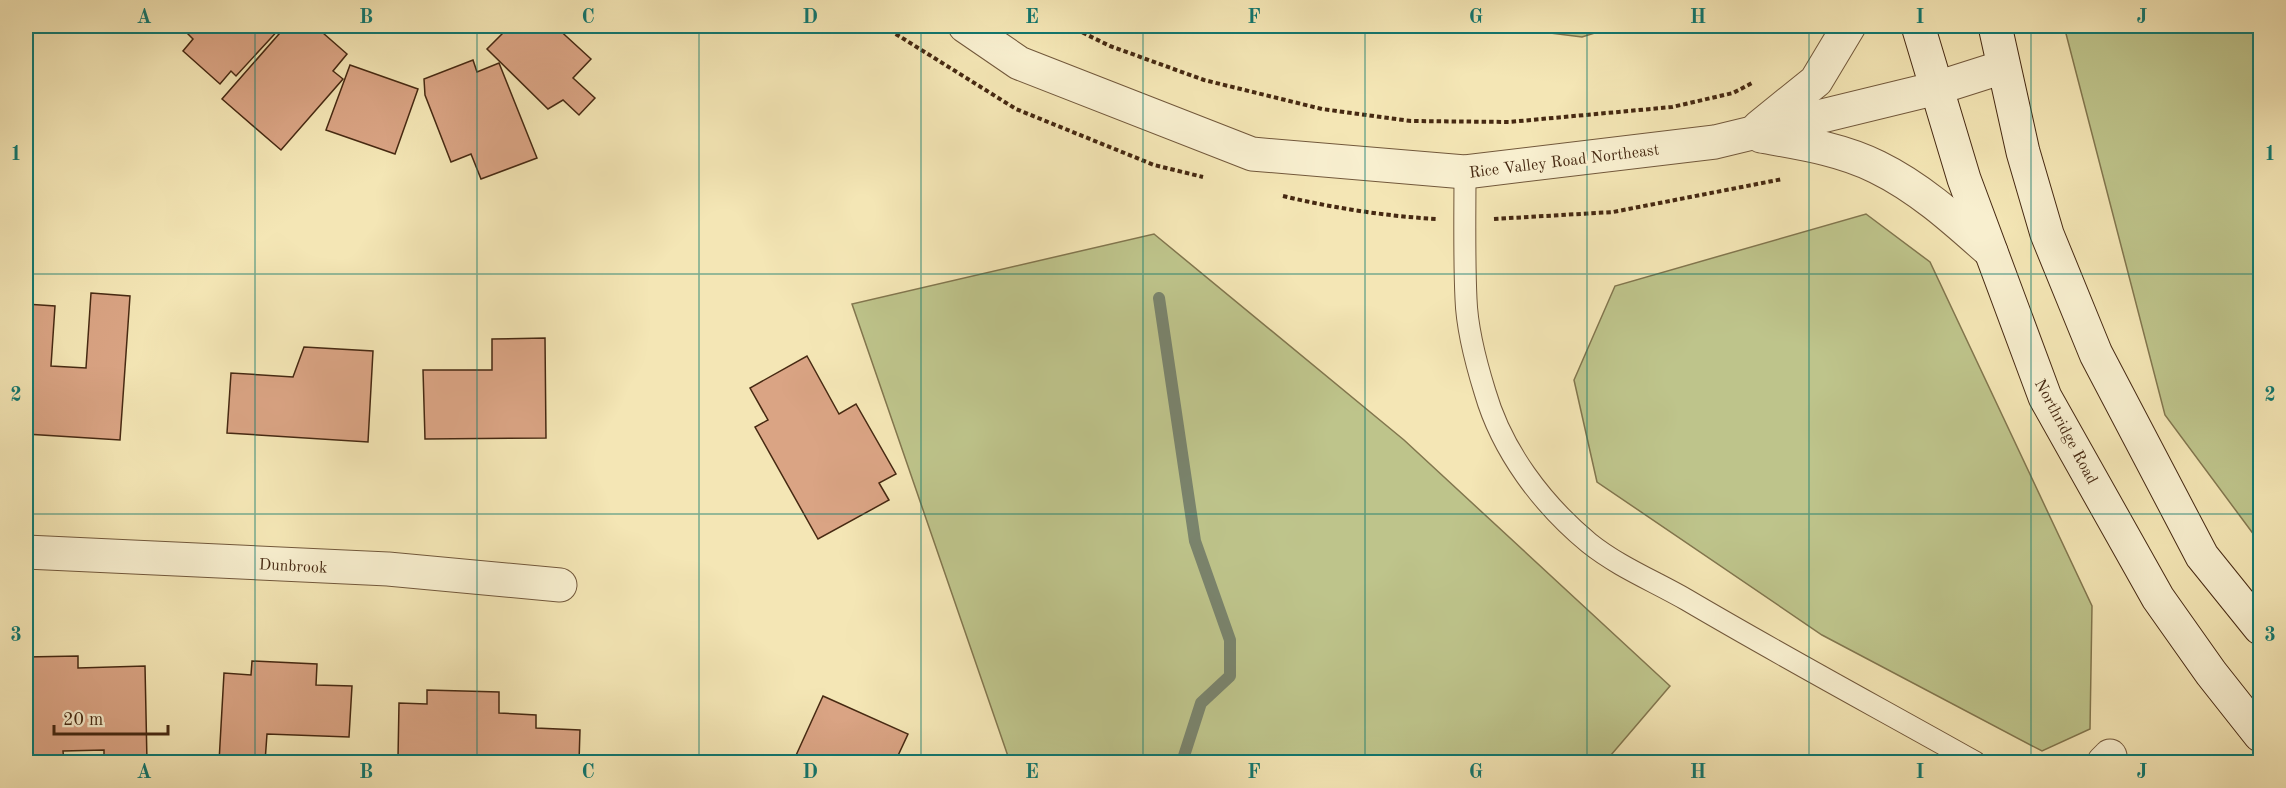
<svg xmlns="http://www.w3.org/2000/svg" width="2286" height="788" viewBox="0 0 2286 788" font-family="'Old Standard TT',serif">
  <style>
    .green { fill: #bec48b; stroke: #82764e; stroke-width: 1.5 }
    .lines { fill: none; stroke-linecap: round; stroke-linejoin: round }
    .stream { stroke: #7a846d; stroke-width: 12 }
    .building { fill: #daa484; stroke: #462912; stroke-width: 1.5 }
    .service-casing { stroke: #72583b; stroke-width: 23 }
    .minor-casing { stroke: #72583b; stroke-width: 35 }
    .tertiary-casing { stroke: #72583b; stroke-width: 35 }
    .secondary-casing { stroke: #462912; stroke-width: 35 }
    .path { stroke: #462912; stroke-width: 4; stroke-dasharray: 4.5 3; stroke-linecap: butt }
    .service { stroke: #f8efcf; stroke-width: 21 }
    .minor { stroke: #f8efcf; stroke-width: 33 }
    .tertiary { stroke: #f8efcf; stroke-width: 33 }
    .secondary { stroke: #f8efcf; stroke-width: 33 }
    .grid { fill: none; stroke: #0f766e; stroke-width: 1.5; stroke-opacity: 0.55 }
    .labels { text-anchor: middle; stroke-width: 5; stroke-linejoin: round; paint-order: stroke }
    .street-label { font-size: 16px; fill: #462912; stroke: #f8efcf }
    .neatline { fill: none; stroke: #0f766e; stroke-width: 2 }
    .grid-label { font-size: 20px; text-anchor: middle; font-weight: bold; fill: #0f766e }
  </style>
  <rect width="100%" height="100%" fill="#f4e6b5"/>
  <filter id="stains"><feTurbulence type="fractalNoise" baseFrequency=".00333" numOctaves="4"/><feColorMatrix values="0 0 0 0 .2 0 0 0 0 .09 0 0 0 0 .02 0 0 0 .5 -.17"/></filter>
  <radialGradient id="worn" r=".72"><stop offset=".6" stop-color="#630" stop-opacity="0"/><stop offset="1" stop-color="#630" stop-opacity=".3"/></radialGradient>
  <!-- green -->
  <g class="green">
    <path d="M 1494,26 L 1617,26 L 1582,37 Z"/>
    <path d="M 2064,26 L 2260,26 L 2260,543 L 2165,415 Z"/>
    <path d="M 1866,214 L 1930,262 L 2092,606 L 2090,729 L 2042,751 L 1822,635 L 1597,482 L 1574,380 L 1615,286 Z"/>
    <path d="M 1154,234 L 1404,440 L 1670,686 L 1605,762 L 1010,762 L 852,304 Z"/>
  </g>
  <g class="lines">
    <!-- stream -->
    <path class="stream" d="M 1159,298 L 1195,541 L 1230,640 L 1230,676 L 1201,703 L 1182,762"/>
  </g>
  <!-- building -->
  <g class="building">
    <path d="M 182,26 L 282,26 L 236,76 L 231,71 L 220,84 L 183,51 L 193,39 L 181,27 Z"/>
    <path d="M 286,26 L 315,26 L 347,54 L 333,71 L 343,79 L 281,150 L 222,99 Z"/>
    <path d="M 510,26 L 555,26 L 591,59 L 573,78 L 595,98 L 579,115 L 563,100 L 548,109 L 487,49 Z"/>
    <path d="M 473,60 L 477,72 L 499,63 L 537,158 L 481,179 L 471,154 L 451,162 L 425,95 L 424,79 Z"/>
    <path d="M 350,65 L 418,89 L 395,154 L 326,130 Z"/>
    <path d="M 91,293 L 130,296 L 120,440 L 26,434 L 26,304 L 55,306 L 51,366 L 86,368 Z"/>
    <path d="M 545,338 L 546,438 L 425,439 L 423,370 L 492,370 L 492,339 Z"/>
    <path d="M 304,347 L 373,351 L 368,442 L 227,433 L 231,373 L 293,377 Z"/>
    <path d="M 807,356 L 839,414 L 856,404 L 896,474 L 879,483 L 889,500 L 818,539 L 755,427 L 768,420 L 750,388 Z"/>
    <path d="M 78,656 L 78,668 L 145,666 L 147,762 L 104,762 L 104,750 L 63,751 L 64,762 L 26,762 L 26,657 Z"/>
    <path d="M 252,661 L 317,664 L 316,685 L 352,686 L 349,737 L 267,734 L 265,762 L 219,762 L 224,673 L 251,675 Z"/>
    <path d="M 427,690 L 499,692 L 499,713 L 536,715 L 536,728 L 580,730 L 579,762 L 493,762 L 398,758 L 399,703 L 427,704 Z"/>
    <path d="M 823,696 L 908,734 L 895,762 L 793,762 Z"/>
  </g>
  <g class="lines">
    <!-- service casing -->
    <g class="service-casing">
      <path id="service" d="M 1465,172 C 1465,214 1464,257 1466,299 C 1467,330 1476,363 1485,392 C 1502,451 1542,504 1589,543 C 1619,567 1654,581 1687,600 C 1782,656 1879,708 1975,762"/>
    </g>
    <!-- minor casing -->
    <g class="minor-casing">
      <g id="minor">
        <path d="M 26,552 L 388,569 L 560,585"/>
        <path d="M 2104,762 L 2110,756"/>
      </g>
    </g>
    <!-- tertiary casing -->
    <g class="tertiary-casing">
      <g id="tertiary">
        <path d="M 965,26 L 1019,63 L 1252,154 L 1465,172 L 1715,142 L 1937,88 L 2003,67"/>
        <path d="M 1759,127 L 1816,81 L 1849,26"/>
        <path d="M 1761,136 C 1800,143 1841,149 1877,167 C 1920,188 1955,220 1991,252"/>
      </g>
    </g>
    <!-- secondary casing -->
    <g class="secondary-casing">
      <g id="secondary">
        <path d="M 1918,26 L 1964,179 L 2045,397 L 2158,598 L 2211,673 L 2260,735"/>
        <path d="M 1995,26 L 2023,152 L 2047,234 L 2096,354 L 2202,556 L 2260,628"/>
      </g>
    </g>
    <!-- path -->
    <g class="path">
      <path d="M 883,26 L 1016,109 L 1154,165 L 1203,177"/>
      <path d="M 1069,26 L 1110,46 L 1204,80 L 1322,109 L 1411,121 L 1509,122 L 1672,107 L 1733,93 L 1754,82"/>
      <path d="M 1283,196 C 1333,208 1385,216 1436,219"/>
      <path d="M 1494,219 L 1613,212 L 1783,179"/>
    </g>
    <!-- service -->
    <use href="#service" class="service"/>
    <!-- minor -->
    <use href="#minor" class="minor"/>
    <!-- tertiary -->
    <use href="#tertiary" class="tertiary"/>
    <!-- secondary -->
    <use href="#secondary" class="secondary"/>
  </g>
  <!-- grid -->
  <path class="grid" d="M 255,26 L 255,762M 477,26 L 477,762M 699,26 L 699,762M 921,26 L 921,762M 1143,26 L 1143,762M 1365,26 L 1365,762M 1587,26 L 1587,762M 1809,26 L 1809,762M 2031,26 L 2031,762M 26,274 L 2260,274M 26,514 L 2260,514"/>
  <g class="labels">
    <!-- street labels -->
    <g class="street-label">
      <text transform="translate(1564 160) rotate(-7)" y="6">Rice Valley Road Northeast</text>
      <text transform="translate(2067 431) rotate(62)" y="6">Northridge Road</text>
      <text transform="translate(293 565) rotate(3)" y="6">Dunbrook</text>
    </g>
  </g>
  <!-- margin -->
  <rect width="2286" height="788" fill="none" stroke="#f4e6b5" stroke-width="66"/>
  <!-- scale -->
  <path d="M54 725v9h114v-9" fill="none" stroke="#462912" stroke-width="3"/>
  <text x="63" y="725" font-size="18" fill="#462912" stroke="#f8efcf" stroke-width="4.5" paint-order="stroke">20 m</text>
  <rect x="33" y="33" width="2220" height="722" class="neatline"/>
  <g class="grid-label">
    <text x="144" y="23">A</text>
    <text x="366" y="23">B</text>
    <text x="588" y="23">C</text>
    <text x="810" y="23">D</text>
    <text x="1032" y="23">E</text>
    <text x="1254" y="23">F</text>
    <text x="1476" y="23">G</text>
    <text x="1698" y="23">H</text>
    <text x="1920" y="23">I</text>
    <text x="2142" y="23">J</text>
    <text x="16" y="160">1</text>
    <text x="2270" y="160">1</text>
    <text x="16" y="401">2</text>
    <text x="2270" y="401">2</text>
    <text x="16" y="641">3</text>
    <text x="2270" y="641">3</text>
    <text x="144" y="778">A</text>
    <text x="366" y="778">B</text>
    <text x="588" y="778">C</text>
    <text x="810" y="778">D</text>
    <text x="1032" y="778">E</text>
    <text x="1254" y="778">F</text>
    <text x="1476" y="778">G</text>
    <text x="1698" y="778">H</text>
    <text x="1920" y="778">I</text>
    <text x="2142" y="778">J</text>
  </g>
  <rect width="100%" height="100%" filter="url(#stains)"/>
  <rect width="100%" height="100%" fill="url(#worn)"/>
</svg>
